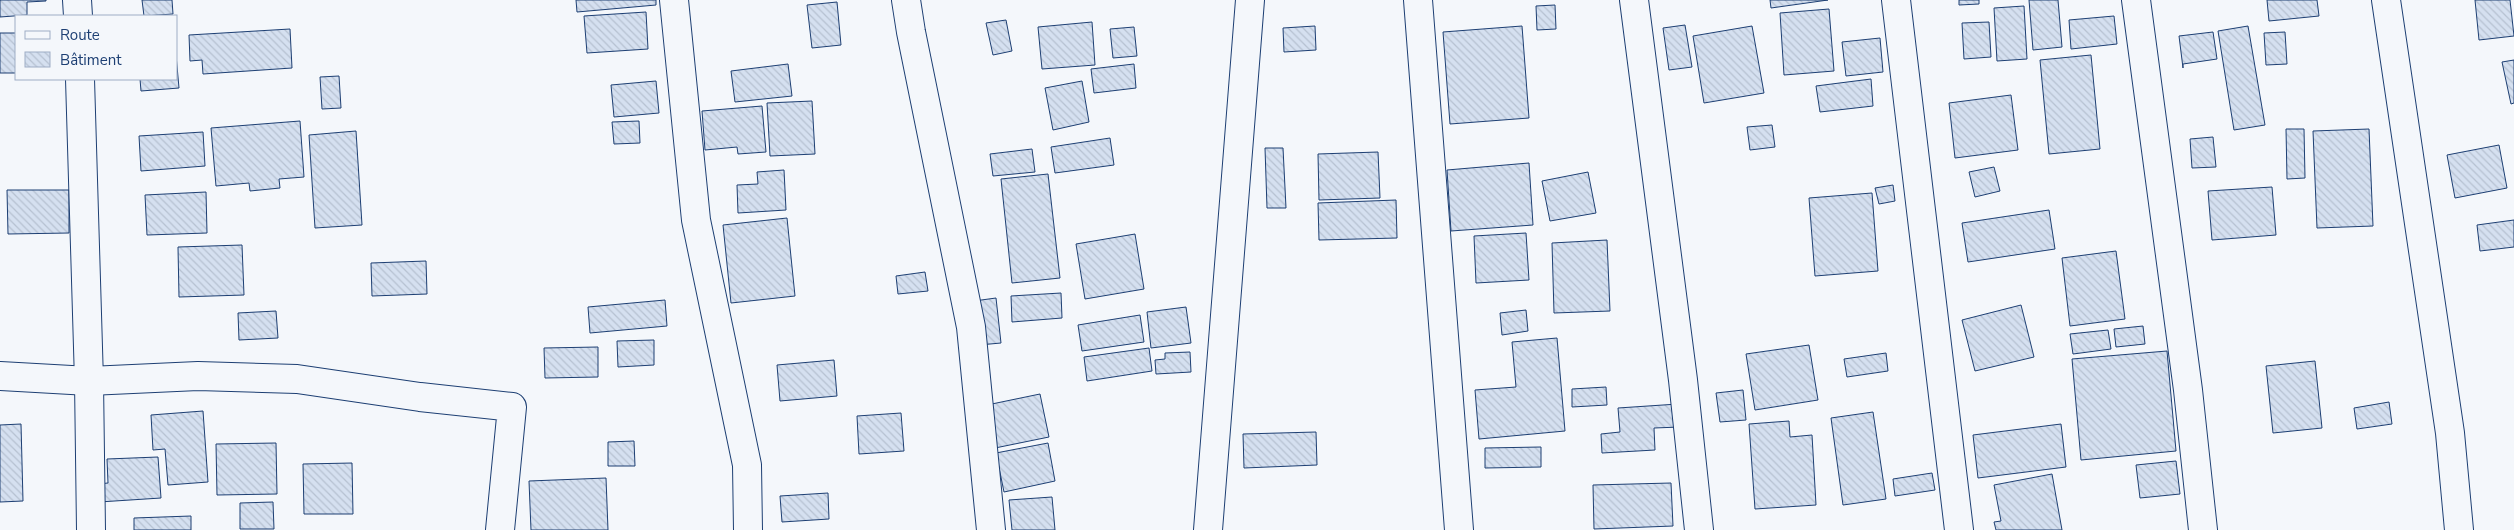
<svg xmlns="http://www.w3.org/2000/svg" width="2514" height="530" viewBox="0 0 2514 530" font-family="'Nunito Sans',sans-serif">
  <style>
    .building { fill: url(#building-back-hatch); stroke: #1d3f73 }
    .lines { fill: none; stroke-linecap: round; stroke-linejoin: round }
    .street-casing { stroke: #1d3f73; stroke-width: 30 }
    .street { stroke: #f4f7fb; stroke-width: 28 }
  </style>
  <defs>
    <pattern id="building-back-hatch" width="6" height="6" patternUnits="userSpaceOnUse" patternTransform="scale(1.25)"><rect width="6" height="6" fill="#d5e0f0"/><path d="M-1 5l2 2M0 0l6 6M5-1l2 2" fill="none" stroke="#b6c1d1"/></pattern>
  </defs>
  <rect width="100%" height="100%" fill="#f4f7fb"/>
  <!-- building -->
  <g class="building">
    <path d="M 0,0 L 46,0 L 46,1 L 27,2 L 27,15 L 0,17 Z"/>
    <path d="M 142,0 L 172,0 L 173,14 L 144,16 Z"/>
    <path d="M 576,0 L 656,0 L 656,5 L 577,12 Z"/>
    <path d="M 1770,0 L 1828,0 L 1771,8 Z"/>
    <path d="M 1959,0 L 1979,0 L 1979,4 L 1959,5 Z"/>
    <path d="M 2029,0 L 2058,0 L 2062,47 L 2033,50 Z"/>
    <path d="M 2267,0 L 2317,0 L 2319,16 L 2269,21 Z"/>
    <path d="M 2475,0 L 2510,0 L 2514,36 L 2479,40 Z"/>
    <path d="M 837,2 L 841,45 L 812,48 L 807,5 Z"/>
    <path d="M 1555,5 L 1556,29 L 1537,30 L 1536,6 Z"/>
    <path d="M 2024,6 L 2027,59 L 1997,61 L 1994,8 Z"/>
    <path d="M 1829,9 L 1834,71 L 1784,75 L 1780,13 Z"/>
    <path d="M 646,12 L 648,49 L 587,53 L 584,16 Z"/>
    <path d="M 2114,16 L 2117,44 L 2071,49 L 2069,20 Z"/>
    <path d="M 1006,20 L 1012,51 L 993,55 L 986,23 Z"/>
    <path d="M 1092,22 L 1095,65 L 1042,69 L 1038,27 Z"/>
    <path d="M 1989,22 L 1991,57 L 1964,59 L 1962,23 Z"/>
    <path d="M 1685,25 L 1692,67 L 1669,70 L 1663,28 Z"/>
    <path d="M 1315,26 L 1316,50 L 1284,52 L 1283,28 Z"/>
    <path d="M 1522,26 L 1529,118 L 1450,124 L 1443,32 Z"/>
    <path d="M 1752,26 L 1764,93 L 1704,103 L 1693,36 Z"/>
    <path d="M 2248,26 L 2265,125 L 2234,130 L 2218,31 Z"/>
    <path d="M 1134,27 L 1137,56 L 1113,58 L 1110,29 Z"/>
    <path d="M 290,29 L 292,68 L 203,74 L 202,60 L 190,61 L 189,35 Z"/>
    <path d="M 2213,32 L 2217,59 L 2183,64 L 2183,68 L 2179,36 Z"/>
    <path d="M 2285,32 L 2287,64 L 2266,65 L 2264,33 Z"/>
    <rect x="0" y="33" width="16" height="40"/>
    <path d="M 1880,38 L 1883,72 L 1846,76 L 1842,42 Z"/>
    <path d="M 176,55 L 179,88 L 141,91 L 140,79 L 176,79 Z"/>
    <path d="M 2091,55 L 2100,149 L 2049,154 L 2040,60 Z"/>
    <path d="M 2514,60 L 2514,103 L 2511,104 L 2502,62 Z"/>
    <path d="M 788,64 L 792,96 L 735,102 L 731,71 Z"/>
    <path d="M 1134,64 L 1136,88 L 1094,93 L 1091,69 Z"/>
    <path d="M 339,76 L 341,108 L 322,109 L 320,77 Z"/>
    <path d="M 1871,79 L 1873,106 L 1820,112 L 1816,86 Z"/>
    <path d="M 656,81 L 659,113 L 614,117 L 611,85 Z"/>
    <path d="M 1082,81 L 1089,122 L 1053,130 L 1045,88 Z"/>
    <path d="M 2011,95 L 2018,150 L 1955,158 L 1949,103 Z"/>
    <path d="M 812,101 L 815,154 L 770,156 L 767,103 Z"/>
    <path d="M 762,106 L 766,152 L 738,154 L 737,147 L 705,150 L 702,111 Z"/>
    <path d="M 300,121 L 304,177 L 279,179 L 280,188 L 250,191 L 249,183 L 216,186 L 211,128 Z"/>
    <path d="M 639,121 L 640,143 L 614,144 L 612,122 Z"/>
    <path d="M 1772,125 L 1775,147 L 1750,150 L 1747,127 Z"/>
    <path d="M 2286,129 L 2304,129 L 2305,178 L 2287,179 Z"/>
    <path d="M 2369,129 L 2373,226 L 2317,228 L 2313,131 Z"/>
    <path d="M 356,131 L 362,225 L 315,228 L 309,135 Z"/>
    <path d="M 203,132 L 205,166 L 141,171 L 139,136 Z"/>
    <path d="M 2213,137 L 2216,167 L 2192,168 L 2190,139 Z"/>
    <path d="M 1110,138 L 1114,165 L 1055,173 L 1051,147 Z"/>
    <path d="M 2499,145 L 2507,188 L 2455,198 L 2447,155 Z"/>
    <path d="M 1265,148 L 1283,148 L 1286,208 L 1267,208 Z"/>
    <path d="M 1032,149 L 1035,172 L 993,176 L 990,154 Z"/>
    <path d="M 1378,152 L 1380,198 L 1319,200 L 1318,154 Z"/>
    <path d="M 1529,163 L 1533,225 L 1451,231 L 1447,170 Z"/>
    <path d="M 1994,167 L 2000,191 L 1975,197 L 1969,172 Z"/>
    <path d="M 784,170 L 786,210 L 738,213 L 737,185 L 758,184 L 757,172 Z"/>
    <path d="M 1588,172 L 1596,213 L 1550,221 L 1542,181 Z"/>
    <path d="M 1048,174 L 1060,278 L 1012,283 L 1001,179 Z"/>
    <path d="M 1893,185 L 1895,201 L 1879,204 L 1875,188 Z"/>
    <path d="M 2272,187 L 2276,235 L 2212,240 L 2208,191 Z"/>
    <path d="M 7,190 L 69,190 L 69,233 L 8,234 Z"/>
    <path d="M 206,192 L 207,233 L 147,235 L 145,195 Z"/>
    <path d="M 1872,193 L 1878,271 L 1815,276 L 1809,198 Z"/>
    <path d="M 1396,200 L 1397,238 L 1319,240 L 1318,203 Z"/>
    <path d="M 2049,210 L 2055,249 L 1968,262 L 1962,223 Z"/>
    <path d="M 787,218 L 795,296 L 731,303 L 723,225 Z"/>
    <path d="M 2514,220 L 2514,247 L 2480,251 L 2477,225 Z"/>
    <path d="M 1526,233 L 1529,280 L 1476,283 L 1474,236 Z"/>
    <path d="M 1135,234 L 1144,289 L 1085,299 L 1076,244 Z"/>
    <path d="M 1607,240 L 1610,311 L 1554,313 L 1552,243 Z"/>
    <path d="M 242,245 L 244,295 L 179,297 L 178,247 Z"/>
    <path d="M 2116,251 L 2125,319 L 2070,326 L 2062,258 Z"/>
    <path d="M 426,261 L 427,294 L 372,296 L 371,263 Z"/>
    <path d="M 925,272 L 928,291 L 898,294 L 896,276 Z"/>
    <path d="M 1061,293 L 1062,318 L 1012,322 L 1011,296 Z"/>
    <path d="M 996,298 L 1001,343 L 979,345 L 974,301 Z"/>
    <path d="M 665,300 L 667,326 L 590,333 L 588,307 Z"/>
    <path d="M 2021,305 L 2034,357 L 1975,371 L 1962,320 Z"/>
    <path d="M 1186,307 L 1191,343 L 1151,348 L 1147,312 Z"/>
    <path d="M 1526,310 L 1528,331 L 1502,335 L 1500,313 Z"/>
    <path d="M 276,311 L 278,338 L 239,340 L 238,313 Z"/>
    <path d="M 1140,315 L 1144,342 L 1082,351 L 1078,325 Z"/>
    <path d="M 2143,326 L 2145,344 L 2116,347 L 2114,329 Z"/>
    <path d="M 2108,330 L 2111,349 L 2073,354 L 2070,334 Z"/>
    <path d="M 1557,338 L 1565,431 L 1479,439 L 1475,390 L 1516,387 L 1512,342 Z"/>
    <path d="M 654,340 L 654,365 L 618,367 L 617,341 Z"/>
    <path d="M 1809,345 L 1818,400 L 1755,410 L 1746,354 Z"/>
    <path d="M 598,347 L 598,377 L 545,378 L 544,348 Z"/>
    <path d="M 1149,348 L 1152,371 L 1087,381 L 1084,357 Z"/>
    <path d="M 2167,351 L 2176,451 L 2081,460 L 2072,359 Z"/>
    <path d="M 1190,352 L 1191,372 L 1156,374 L 1155,360 L 1165,359 L 1165,353 Z"/>
    <path d="M 1886,353 L 1888,371 L 1847,377 L 1844,359 Z"/>
    <path d="M 834,360 L 837,396 L 780,401 L 777,365 Z"/>
    <path d="M 2315,361 L 2322,428 L 2273,433 L 2266,366 Z"/>
    <path d="M 1606,387 L 1607,405 L 1572,407 L 1572,389 Z"/>
    <path d="M 1743,390 L 1746,420 L 1720,422 L 1716,393 Z"/>
    <path d="M 1040,394 L 1049,437 L 995,448 L 987,405 Z"/>
    <path d="M 2389,402 L 2392,424 L 2357,429 L 2354,408 Z"/>
    <path d="M 1678,404 L 1680,427 L 1654,428 L 1655,450 L 1602,453 L 1601,434 L 1620,432 L 1618,408 Z"/>
    <path d="M 203,411 L 208,482 L 168,485 L 165,449 L 153,450 L 151,415 Z"/>
    <path d="M 1873,412 L 1886,499 L 1843,505 L 1831,418 Z"/>
    <path d="M 901,413 L 904,451 L 859,454 L 857,416 Z"/>
    <path d="M 1789,421 L 1790,437 L 1812,435 L 1816,505 L 1755,509 L 1749,424 Z"/>
    <path d="M 21,424 L 23,501 L 0,502 L 0,425 Z"/>
    <path d="M 2061,424 L 2066,467 L 1978,478 L 1973,435 Z"/>
    <path d="M 1316,432 L 1317,465 L 1244,468 L 1243,434 Z"/>
    <path d="M 634,441 L 635,466 L 608,466 L 608,442 Z"/>
    <path d="M 276,443 L 277,494 L 217,495 L 216,444 Z"/>
    <path d="M 1048,443 L 1055,481 L 1004,492 L 996,453 Z"/>
    <path d="M 1541,447 L 1541,467 L 1485,468 L 1485,448 Z"/>
    <path d="M 158,457 L 161,498 L 99,502 L 98,484 L 108,483 L 107,459 Z"/>
    <path d="M 2176,461 L 2180,494 L 2140,498 L 2136,465 Z"/>
    <path d="M 352,463 L 353,514 L 304,514 L 303,464 Z"/>
    <path d="M 1932,473 L 1935,490 L 1895,496 L 1893,479 Z"/>
    <path d="M 2052,474 L 2062,530 L 1996,530 L 1994,522 L 2001,521 L 1994,485 Z"/>
    <path d="M 606,478 L 608,530 L 531,530 L 529,481 Z"/>
    <path d="M 1671,483 L 1673,526 L 1594,529 L 1593,485 Z"/>
    <path d="M 828,493 L 829,519 L 782,522 L 780,496 Z"/>
    <path d="M 1052,497 L 1055,530 L 1012,530 L 1009,500 Z"/>
    <path d="M 273,502 L 274,529 L 240,529 L 240,503 Z"/>
    <path d="M 191,516 L 191,530 L 134,530 L 134,518 Z"/>
  </g>
  <g class="lines">
    <!-- street casing -->
    <g class="street-casing">
      <g id="street">
        <path d="M 77,0 L 78,16"/>
        <path d="M 674,0 L 696,220 L 747,465 L 748,530"/>
        <path d="M 906,0 L 911,32 L 971,327 L 991,530"/>
        <path d="M 1418,0 L 1459,530"/>
        <path d="M 1634,0 L 1683,380 L 1699,530"/>
        <path d="M 1896,0 L 1959,530"/>
        <path d="M 2136,0 L 2188,390 L 2203,530"/>
        <path d="M 2386,0 L 2450,433 L 2459,530"/>
        <path d="M 80,79 L 89,381 L 91,530"/>
        <path d="M 0,376 L 89,381 L 198,376 L 297,379 L 420,397 L 512,407 L 500,530"/>
        <path d="M 1208,530 L 1250,0"/>
      </g>
    </g>
    <!-- street -->
    <use href="#street" class="street"/>
  </g>
  <!-- legend -->
  <rect x="15" y="15" width="162" height="65" fill="#f4f7fb" stroke="#9eadc5"/>
  <rect x="25" y="31" width="25" height="8" fill="#f4f7fb" stroke="#9eadc5"/>
  <text x="60" y="40" font-size="15" fill="#1d3f73">Route</text>
  <rect x="25" y="52" width="25" height="15" fill="url(#building-back-hatch)" stroke="#9eadc5"/>
  <text x="60" y="65" font-size="15" fill="#1d3f73">Bâtiment</text>
</svg>
